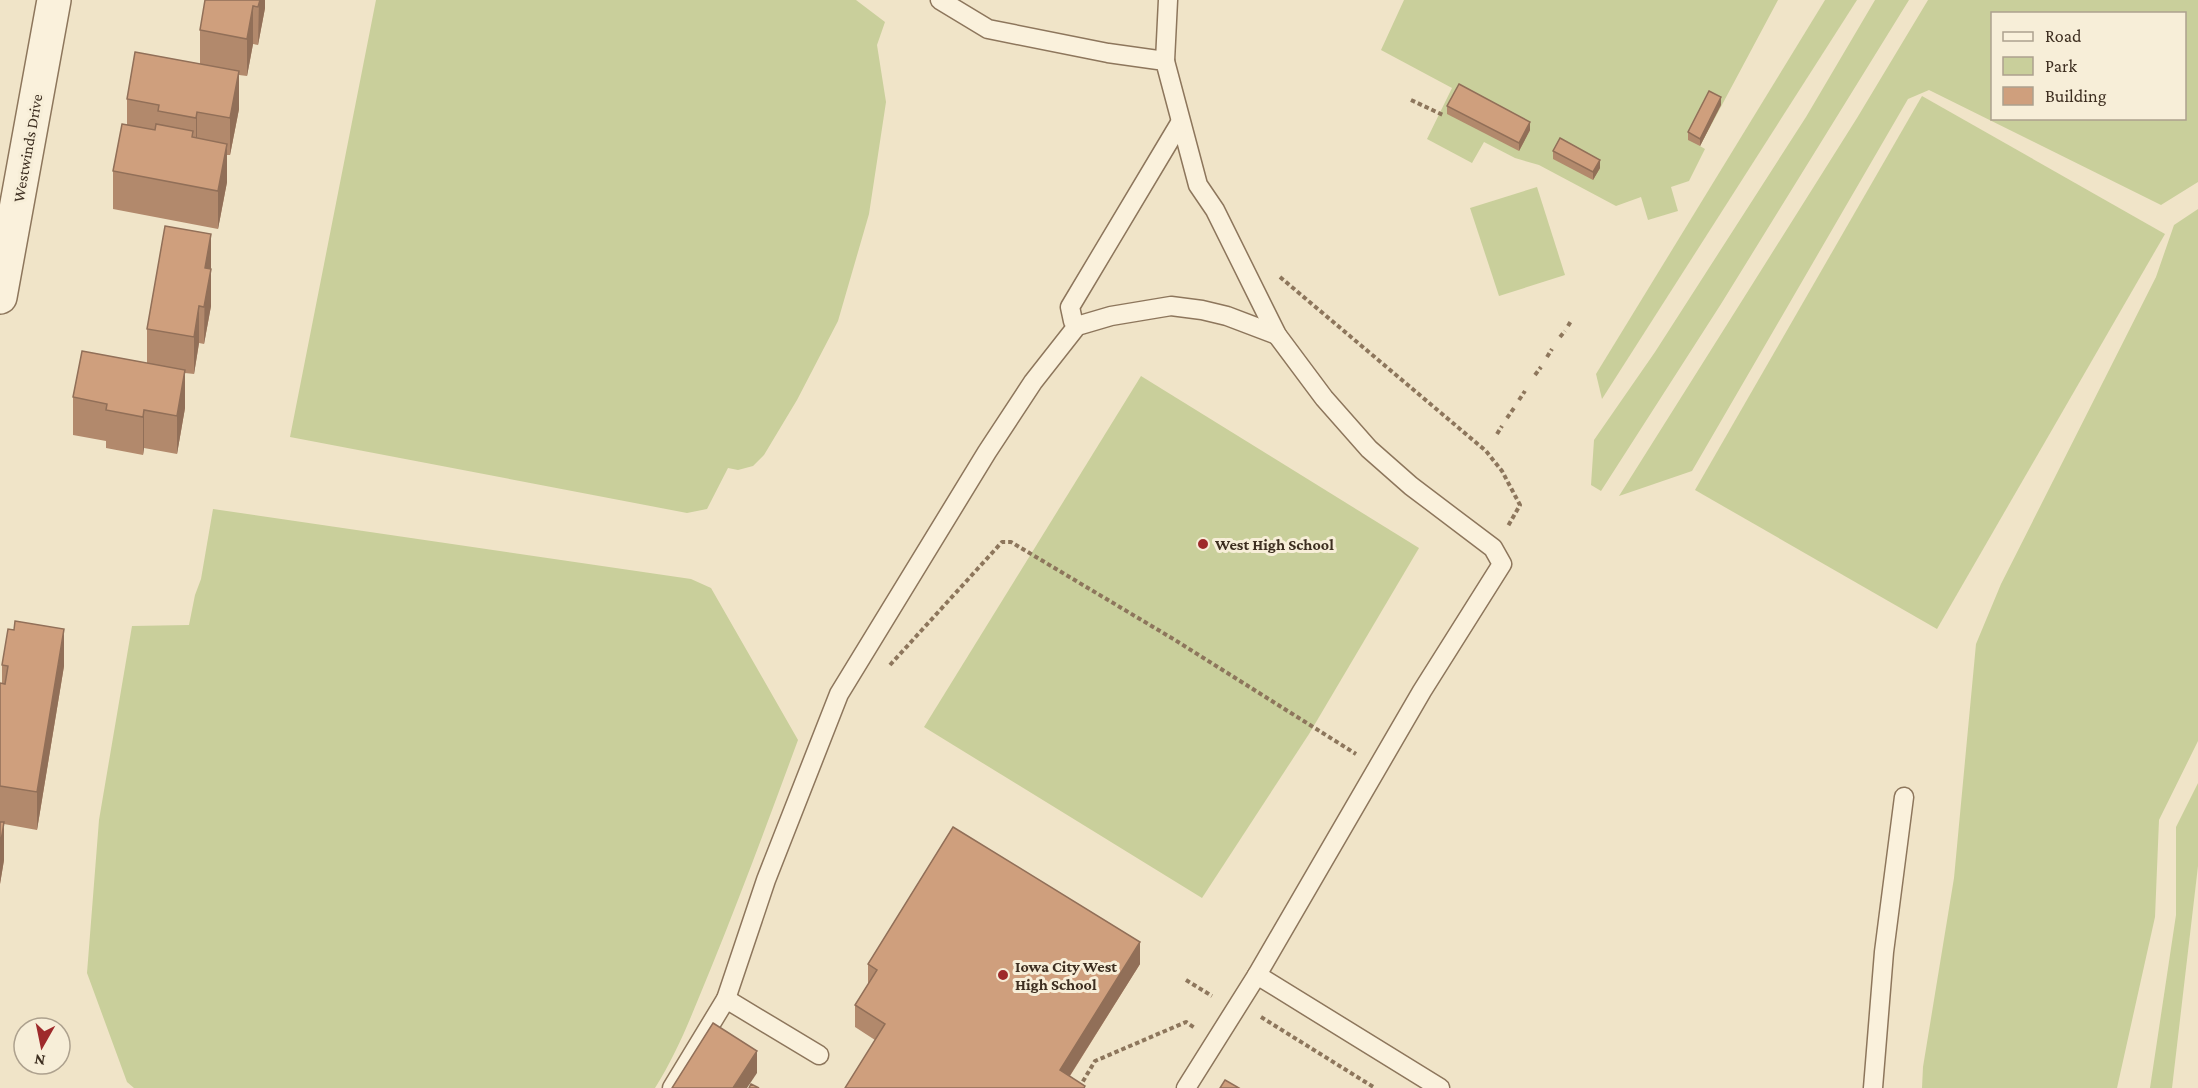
<svg xmlns="http://www.w3.org/2000/svg" width="2198" height="1088" viewBox="0 0 2198 1088" font-family="'Crimson Pro',serif">
  <style>
    .green { fill: #c9cf9b; fill-rule: evenodd }
    .lines { fill: none; stroke-linecap: round; stroke-linejoin: round }
    .service-casing { stroke: #8d765c; stroke-width: 21 }
    .minor-casing { stroke: #8d765c; stroke-width: 36 }
    .path { stroke: #8d765c; stroke-width: 4; stroke-dasharray: 4.5 3; stroke-linecap: butt }
    .service { stroke: #faf1dc; stroke-width: 18 }
    .minor { stroke: #faf1dc; stroke-width: 33 }
    .wall { fill: #b2896c }
    .shaded-wall { fill: #916f58 }
    .building { fill: #cf9f7d; stroke: #916f58; stroke-width: 1.5 }
    .poi-dot { fill: #9e2a2b; stroke: #f7eed8; stroke-width: 2 }
    .labels { text-anchor: middle; stroke-width: 6; stroke-linejoin: round; paint-order: stroke }
    .street-label { font-size: 16px; fill: #3d2e20; stroke: #f7eed8 }
    .poi-label { font-size: 16px; font-weight: bold; fill: #3d2e20; stroke: #f7eed8; text-anchor: start }
  </style>
  <rect width="100%" height="100%" fill="#f0e4c8"/>
  <!-- green -->
  <g class="green">
    <path d="M 376,0 L 856,0 L 885,22 L 877,45 L 886,102 L 869,214 L 838,321 L 797,400 L 764,455 L 753,466 L 738,470 L 728,468 L 707,509 L 687,513 L 290,437 Z"/>
    <path d="M 1404,0 L 1778,0 L 1700,146 L 1705,149 L 1689,181 L 1671,187 L 1678,211 L 1648,220 L 1641,197 L 1616,206 L 1539,165 L 1515,158 L 1484,142 L 1472,163 L 1427,139 L 1452,88 L 1381,50 Z"/>
    <path d="M 1825,0 L 1857,0 L 1602,399 L 1596,374 Z"/>
    <path d="M 1875,0 L 1909,0 L 1721,304 L 1601,491 L 1591,485 L 1594,440 L 1655,352 L 1806,117 Z"/>
    <path d="M 1928,0 L 2198,0 L 2198,182 L 2161,205 L 1929,90 L 1908,99 L 1692,471 L 1619,496 L 1857,118 ZM 1992,14 L 2184,14 L 2184,118 L 1992,118 Z"/>
    <path d="M 1922,96 L 2165,234 L 1937,629 L 1695,490 Z"/>
    <path d="M 1537,187 L 1565,275 L 1499,296 L 1470,208 Z"/>
    <path d="M 2198,209 L 2198,741 L 2159,820 L 2155,917 L 2117,1088 L 1922,1088 L 1923,1067 L 1954,878 L 1976,644 L 2001,584 L 2156,277 L 2174,225 Z"/>
    <path d="M 1141,376 L 1419,548 L 1309,734 L 1202,898 L 924,727 Z"/>
    <path d="M 213,509 L 691,579 L 711,588 L 798,740 C 770,816 742,892 711,968 C 694,1009 679,1050 655,1088 L 134,1088 L 127,1082 L 87,973 L 99,820 L 132,626 L 189,625 L 195,595 L 201,579 Z"/>
    <path d="M 2198,783 L 2198,866 L 2172,1088 L 2150,1088 L 2176,915 L 2176,827 Z"/>
  </g>
  <g class="lines">
    <!-- service casing -->
    <g class="service-casing">
      <g id="service">
        <path d="M 940,0 L 988,29 L 1108,53 L 1165,61 L 1198,185 L 1215,210 L 1277,335 L 1324,398 L 1369,449 L 1411,486 L 1493,548 L 1502,564 L 1422,691 L 1257,975 L 1186,1088"/>
        <path d="M 1165,61 L 1168,0"/>
        <path d="M 1077,326 L 1073,321 L 1070,307 L 1180,123"/>
        <path d="M 1257,975 L 1440,1088"/>
        <path d="M 726,999 L 819,1055"/>
        <path d="M 672,1088 L 726,999 L 766,880 L 839,694 L 987,452 L 1033,382 L 1077,326 L 1111,316 L 1171,306 L 1202,310 L 1227,316 L 1277,335"/>
        <path d="M 1873,1088 L 1884,952 L 1904,797"/>
      </g>
    </g>
    <!-- minor casing -->
    <g class="minor-casing">
      <path id="minor" d="M 0,297 L 54,0"/>
    </g>
    <!-- path -->
    <g class="path">
      <path d="M 1411,100 L 1443,115"/>
      <path d="M 1280,277 L 1486,451 L 1502,471 L 1520,505 L 1508,526"/>
      <path d="M 1568,326 L 1571,321"/>
      <path d="M 1560,337 L 1565,331"/>
      <path d="M 1547,357 L 1552,349"/>
      <path d="M 1535,375 L 1541,367"/>
      <path d="M 1519,400 L 1525,391"/>
      <path d="M 1507,418 L 1514,408"/>
      <path d="M 1497,434 L 1502,426"/>
      <path d="M 890,665 L 1002,542 L 1011,542 L 1175,640 L 1356,754"/>
      <path d="M 1186,980 L 1212,996"/>
      <path d="M 1261,1017 L 1375,1088"/>
      <path d="M 1079,1088 L 1095,1061 L 1186,1022 L 1195,1028"/>
    </g>
    <!-- service -->
    <use href="#service" class="service"/>
    <!-- minor -->
    <use href="#minor" class="minor"/>
  </g>
  <!-- wall -->
  <g class="wall">
    <path d="M 265,0 L 265,8 L 258,45 L 253,44 L 247,76 L 239,75 L 239,109 L 230,155 L 227,155 L 227,182 L 218,229 L 113,209 L 113,171 L 127,125 L 127,99 L 200,64 L 200,30 Z"/>
    <path d="M 1721,105 L 1700,146 L 1688,140 L 1688,132 Z"/>
    <path d="M 1447,106 L 1530,130 L 1519,151 L 1447,114 Z"/>
    <path d="M 1553,151 L 1600,168 L 1593,180 L 1553,159 Z"/>
    <path d="M 211,234 L 211,306 L 204,344 L 199,343 L 194,374 L 185,373 L 185,408 L 177,454 L 144,448 L 143,455 L 106,448 L 106,441 L 73,435 L 73,397 L 147,363 L 147,329 Z"/>
    <path d="M 2,665 L 64,666 L 37,830 L 4,824 L 4,860 L 0,884 L 0,683 L 2,683 Z"/>
    <path d="M 868,964 L 1140,964 L 1070,1076 L 1085,1088 L 875,1040 L 855,1027 L 855,1005 L 868,985 Z"/>
  </g>
  <!-- shaded-wall -->
  <g class="shaded-wall">
    <path d="M 259,0 L 265,0 L 265,8 L 258,45 Z"/>
    <path d="M 253,6 L 253,44 L 247,76 L 247,39 Z"/>
    <path d="M 239,71 L 239,109 L 230,155 L 230,118 Z"/>
    <path d="M 1721,97 L 1721,105 L 1700,146 L 1700,139 Z"/>
    <path d="M 197,112 L 197,149 L 196,155 L 196,118 Z"/>
    <path d="M 1530,122 L 1530,130 L 1519,151 L 1519,143 Z"/>
    <path d="M 227,144 L 227,182 L 218,229 L 218,191 Z"/>
    <path d="M 1600,160 L 1600,168 L 1593,180 L 1593,172 Z"/>
    <path d="M 211,234 L 211,306 L 204,344 L 205,268 Z"/>
    <path d="M 199,306 L 199,343 L 194,374 L 194,337 Z"/>
    <path d="M 185,370 L 185,408 L 177,454 L 177,416 Z"/>
    <path d="M 144,410 L 144,448 L 143,455 L 143,417 Z"/>
    <path d="M 64,629 L 64,666 L 37,830 L 37,792 Z"/>
    <path d="M 4,822 L 4,860 L 0,884 L 0,847 Z"/>
    <path d="M 1140,942 L 1140,964 L 1062,1088 L 1060,1070 Z"/>
    <path d="M 757,1051 L 757,1073 L 747,1088 L 733,1088 Z"/>
  </g>
  <!-- building -->
  <g class="building">
    <path d="M 205,0 L 260,0 L 258,7 L 253,6 L 247,39 L 200,30 Z"/>
    <path d="M 135,52 L 239,71 L 230,118 L 197,112 L 196,118 L 158,111 L 159,105 L 127,99 Z"/>
    <path d="M 1459,84 L 1530,122 L 1519,143 L 1447,106 Z"/>
    <path d="M 1709,91 L 1721,97 L 1700,139 L 1688,132 Z"/>
    <path d="M 122,124 L 155,130 L 156,124 L 193,131 L 192,137 L 227,144 L 218,191 L 113,171 Z"/>
    <path d="M 1560,138 L 1600,160 L 1593,172 L 1553,151 Z"/>
    <path d="M 165,226 L 211,234 L 205,268 L 211,269 L 204,307 L 199,306 L 194,337 L 147,329 Z"/>
    <path d="M 82,351 L 185,370 L 177,416 L 144,410 L 143,417 L 106,410 L 107,404 L 73,397 Z"/>
    <path d="M 15,621 L 64,629 L 37,792 L 0,786 L 0,683 L 5,684 L 8,666 L 2,665 L 8,629 L 14,630 Z"/>
    <path d="M 0,822 L 4,822 L 0,847 Z"/>
    <path d="M 953,827 L 1140,942 L 1060,1070 L 1085,1086 L 1084,1088 L 845,1088 L 885,1024 L 855,1005 L 877,970 L 868,964 Z"/>
    <path d="M 713,1023 L 757,1051 L 733,1088 L 672,1088 Z"/>
    <path d="M 1225,1080 L 1239,1088 L 1220,1088 Z"/>
    <path d="M 751,1084 L 759,1088 L 749,1088 Z"/>
  </g>
  <!-- markers -->
  <g class="poi-dot">
    <circle cx="1203" cy="544" r="6"/>
    <circle cx="1003" cy="975" r="6"/>
  </g>
  <g class="labels">
    <!-- street labels -->
    <g class="street-label">
      <text transform="translate(27 148) rotate(-80)" y="6">Westwinds Drive</text>
    </g>
    <!-- poi labels -->
    <g class="poi-label">
      <text x="1215" y="550">West High School</text>
      <text x="1015" y="972">Iowa City West<tspan x="1015" dy="18">High School</tspan></text>
    </g>
  </g>
  <!-- legend -->
  <rect x="1991" y="12" width="195" height="108" fill="#f7eed8" stroke="#ada18e" stroke-width="1.5"/>
  <rect x="2003" y="32" width="30" height="9" fill="#faf1dc" stroke="#ada18e" stroke-width="1.5"/>
  <text x="2045" y="42" font-size="18" fill="#3d2e20">Road</text>
  <rect x="2003" y="57" width="30" height="18" fill="#c9cf9b" stroke="#ada18e" stroke-width="1.5"/>
  <text x="2045" y="72" font-size="18" fill="#3d2e20">Park</text>
  <rect x="2003" y="87" width="30" height="18" fill="#cf9f7d" stroke="#ada18e" stroke-width="1.5"/>
  <text x="2045" y="102" font-size="18" fill="#3d2e20">Building</text>
  <!-- north arrow -->
  <g transform="translate(42 1046) rotate(189)"><circle r="28" fill="#f7eed8" stroke="#ada18e" stroke-width="1.5"/>
  <path d="M0-4.5L10 22L0 15L-10 22Z" fill="#9e2a2b"/>
  <text y="-9" font-size="16" font-weight="bold" text-anchor="middle" fill="#3d2e20">N</text>
  </g>
</svg>
